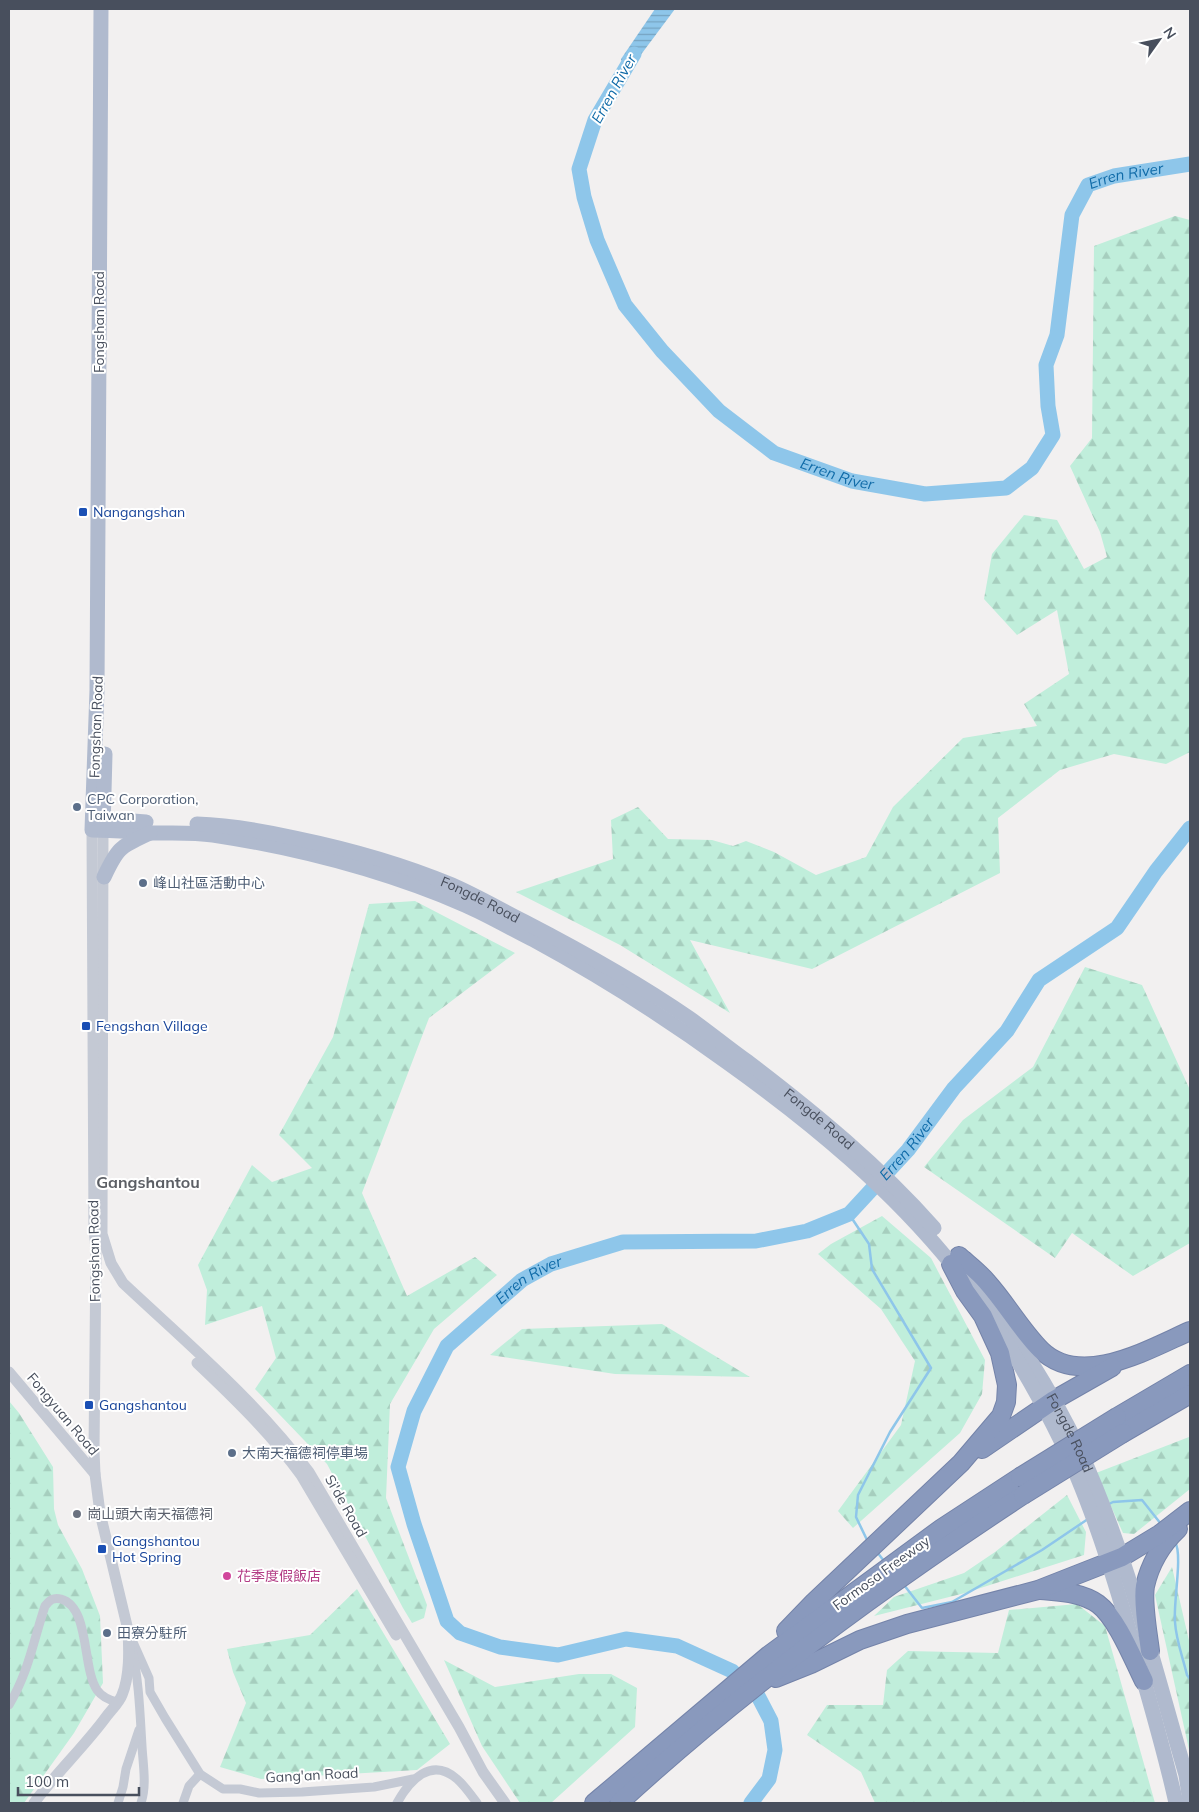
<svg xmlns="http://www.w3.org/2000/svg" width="1199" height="1812" viewBox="0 0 1199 1812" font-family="Mulish,'Noto Sans TC',sans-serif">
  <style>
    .forest { fill: url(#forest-firs) }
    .water { fill: url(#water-rules) }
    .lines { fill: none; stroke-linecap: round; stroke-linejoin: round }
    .stream { stroke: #8ec6ea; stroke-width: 2.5 }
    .river { stroke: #8ec6ea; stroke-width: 15 }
    .motorway-casing { stroke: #7483a9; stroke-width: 20 }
    .minor { stroke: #c4c9d4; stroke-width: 9 }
    .tertiary { stroke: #c4c9d4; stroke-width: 11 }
    .primary { stroke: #b0bace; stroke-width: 15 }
    .motorway { stroke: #8999bd; stroke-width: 18 }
    .motorway-bridge-casing { stroke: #7483a9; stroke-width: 20; stroke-linecap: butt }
    .motorway-bridge { stroke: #8999bd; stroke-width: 18 }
    .transit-dot { fill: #1a4fb4; stroke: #fff; stroke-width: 2 }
    .service-dot { fill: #5c6f8a; stroke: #fff; stroke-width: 2 }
    .worship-dot { fill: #6b7280; stroke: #fff; stroke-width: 2 }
    .hotel-dot { fill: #d1479c; stroke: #fff; stroke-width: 2 }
    .labels { text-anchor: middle; stroke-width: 4; stroke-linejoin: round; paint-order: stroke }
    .street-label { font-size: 14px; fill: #484f5d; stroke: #fff }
    .transit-label { font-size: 14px; fill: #164399; stroke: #fff; text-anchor: start }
    .service-label { font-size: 14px; fill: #4e5e75; stroke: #fff; text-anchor: start }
    .worship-label { font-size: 14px; fill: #5b616d; stroke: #fff; text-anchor: start }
    .hotel-label { font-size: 14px; fill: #b23c85; stroke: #fff; text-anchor: start }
    .water-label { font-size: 15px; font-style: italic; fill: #106ba8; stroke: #fff }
    .quarter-label { font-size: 16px; font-weight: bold; fill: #5c5f65; stroke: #fff }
  </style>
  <defs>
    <pattern id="forest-firs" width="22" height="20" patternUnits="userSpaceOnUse" patternTransform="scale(1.25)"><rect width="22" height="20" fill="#c0eedb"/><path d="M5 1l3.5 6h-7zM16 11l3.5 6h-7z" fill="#a6cebe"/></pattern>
    <pattern id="water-rules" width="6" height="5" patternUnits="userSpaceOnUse" patternTransform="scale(1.25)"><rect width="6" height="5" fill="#8ec6ea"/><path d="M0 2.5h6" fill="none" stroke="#76a3c1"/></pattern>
  </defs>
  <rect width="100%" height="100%" fill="#f2f0f0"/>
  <!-- forest -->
  <g class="forest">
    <path d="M 1175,216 L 1190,220 L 1190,752 L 1166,764 L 1114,754 L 1060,770 L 998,818 L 1000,873 L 812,969 L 690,940 L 730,1013 L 620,945 L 516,892 L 613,859 L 611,820 L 638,807 L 668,839 L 712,840 L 733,846 L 746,841 L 774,852 L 816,875 L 866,857 L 893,807 L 963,738 L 1037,726 L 1024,704 L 1069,674 L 1057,610 L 1017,635 L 984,599 L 992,554 L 1024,515 L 1057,520 L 1084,569 L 1107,557 L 1100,532 L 1070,466 L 1092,438 L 1094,246 Z"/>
    <path d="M 415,901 L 515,953 L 429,1018 L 362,1193 L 407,1296 L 475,1257 L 497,1275 L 434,1329 L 390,1404 L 386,1498 L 427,1605 L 424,1618 L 412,1623 L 403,1608 L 327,1464 L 255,1389 L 276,1358 L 262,1306 L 205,1325 L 207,1290 L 198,1265 L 252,1165 L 272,1182 L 312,1168 L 279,1135 L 333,1037 L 369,904 Z"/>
    <path d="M 1085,967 L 1142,985 L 1190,1090 L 1190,1243 L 1133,1276 L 1072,1233 L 1055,1258 L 924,1167 L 963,1120 L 1033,1067 Z"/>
    <path d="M 882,1216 L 931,1258 L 942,1279 L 985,1360 L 982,1394 L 960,1433 L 853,1528 L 838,1511 L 901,1425 L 915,1361 L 881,1309 L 818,1254 L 831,1244 Z"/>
    <path d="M 662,1324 L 750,1377 L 615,1374 L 490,1355 L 522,1329 Z"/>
    <path d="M 9,1401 L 19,1413 L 53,1467 L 54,1509 L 58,1525 L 82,1569 L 100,1616 L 103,1683 L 74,1733 L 24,1803 L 9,1803 Z"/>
    <path d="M 1189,1437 L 1190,1437 L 1190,1489 L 1134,1534 L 1123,1533 L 1096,1473 Z"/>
    <path d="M 1067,1495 L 1086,1532 L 1084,1555 L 965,1593 L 874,1616 L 894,1597 L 964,1573 L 995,1552 Z"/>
    <path d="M 1172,1567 L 1190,1645 L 1190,1754 L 1155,1595 Z"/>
    <path d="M 357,1589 L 450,1744 L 417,1770 L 261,1779 L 220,1767 L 246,1703 L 233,1672 L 227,1649 L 310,1635 Z"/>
    <path d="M 1077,1604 L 1105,1626 L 1155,1803 L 875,1803 L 861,1772 L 807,1735 L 827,1705 L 883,1705 L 887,1670 L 908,1651 L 998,1653 L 1009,1610 Z"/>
    <path d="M 444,1660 L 495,1687 L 579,1674 L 611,1674 L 637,1688 L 635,1727 L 551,1803 L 520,1803 L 482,1746 Z"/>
  </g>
  <!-- water -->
  <path class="water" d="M 655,9 L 675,9 L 625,76 L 621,59 Z"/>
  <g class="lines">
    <!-- stream -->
    <g class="stream">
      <path d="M 849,1214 L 869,1244 L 872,1269 L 931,1368 L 890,1432 L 858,1495 L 856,1517 L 868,1542"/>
      <path d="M 1109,1504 L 1113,1502 L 1142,1500 L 1161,1524"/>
      <path d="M 1175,1542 C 1183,1554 1173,1604 1175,1622 C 1176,1640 1183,1658 1187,1675 L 1190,1679"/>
      <path d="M 877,1552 L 884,1561"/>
      <path d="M 904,1585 L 922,1608 L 952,1602 L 1042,1550 L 1088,1519"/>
    </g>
    <!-- river -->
    <g class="river">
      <path id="s1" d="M 634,54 L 595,120 L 579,169 L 584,197 L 597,240 L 625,305 L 662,351 L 719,411 L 774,453 L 852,481 L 925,494 L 1006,488 L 1032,468 L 1053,435 L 1048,406 L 1046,365 L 1057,335 L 1072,215 L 1088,185 L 1114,176 L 1190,164"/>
      <path id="s2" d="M 751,1803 L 769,1779 L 775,1750 L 771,1721 L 758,1696 L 732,1671 L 677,1646 L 626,1639 L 558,1655 L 500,1647 L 460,1633 L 447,1621 L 414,1524 L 398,1467 L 414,1411 L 447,1346 L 522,1280 L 551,1264 L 623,1242 L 756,1241 L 807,1231 L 849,1214 L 908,1150 L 954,1088 L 1007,1031 L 1039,980 L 1117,928 L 1156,871 L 1190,828"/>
    </g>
    <!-- motorway casing -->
    <g class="motorway-casing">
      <g id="motorway">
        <path d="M 959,1256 C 968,1264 979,1272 987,1282 C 1006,1303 1021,1330 1041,1350 C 1081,1389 1149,1349 1190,1331"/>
        <path d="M 1117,1417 L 1190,1374"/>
        <path d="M 1123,1433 L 1190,1394"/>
        <path d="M 982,1449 L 1054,1400 L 1112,1367"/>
        <path d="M 1041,1590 C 1060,1592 1081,1592 1098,1604 C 1117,1618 1133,1659 1144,1681"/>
        <path d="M 786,1631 L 814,1602 L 961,1463 L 1001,1416 L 1006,1402 L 1007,1385 L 1000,1353 L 983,1316 L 965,1291 L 951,1264"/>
        <path d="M 1150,1651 C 1148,1634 1142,1602 1145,1586 C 1150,1564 1162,1544 1178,1529"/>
        <path d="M 776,1678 L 811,1664 L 860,1640 L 907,1624 L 1038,1590 L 1122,1557 L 1160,1534 L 1190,1511"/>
        <path d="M 594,1803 L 769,1655 L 942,1528 L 1020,1477"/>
        <path d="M 619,1803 C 744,1688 881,1588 1023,1495"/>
      </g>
    </g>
    <!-- minor -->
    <g class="minor">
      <path d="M 129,1633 L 149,1678 L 150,1692 L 165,1718 L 200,1774 L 223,1789 L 240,1789 L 259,1793 L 302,1792 L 374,1787 L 413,1779"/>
      <path d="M 132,1649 C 139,1681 140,1714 142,1746 C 143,1765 147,1785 141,1803"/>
      <path d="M 9,1705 C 29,1671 33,1642 45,1606 C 50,1600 53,1597 61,1599 C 90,1607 82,1668 97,1690 C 102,1697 109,1700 117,1702"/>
      <path d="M 118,1803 L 123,1787 L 126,1769 L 139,1730"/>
      <path d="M 183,1803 L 189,1786 L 200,1774"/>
      <path d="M 397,1803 C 409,1781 431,1756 457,1779 C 464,1785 471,1795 477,1803"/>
    </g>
    <!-- tertiary -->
    <g class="tertiary">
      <path d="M 103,830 L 102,1234 L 111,1263 L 123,1283 C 187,1343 256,1401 309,1472 L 459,1727 L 483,1772 L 505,1803"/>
      <path d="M 197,1363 C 234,1398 271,1434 301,1475 L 396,1635"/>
      <path d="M 9,1372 L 95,1474"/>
      <path d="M 34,1803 C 56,1773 84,1747 106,1717 C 111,1710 119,1703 122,1695 C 130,1676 129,1650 128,1630 L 100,1513 L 95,1474 L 94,1451 L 96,1249 L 94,1229 L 92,830"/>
    </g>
    <!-- primary -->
    <g class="primary">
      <path d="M 101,9 L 97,690 L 92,830 C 112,830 133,832 153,833 C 173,833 193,832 213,835 C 298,848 386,871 465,905 C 488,915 510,928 532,939 C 600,976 665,1017 728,1063 C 812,1123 893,1190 958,1272"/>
      <path d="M 93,818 L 146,822"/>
      <path id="s3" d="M 197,824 C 229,825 263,831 295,838 C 348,849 402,864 452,885 C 477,896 501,910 525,922 C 581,951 637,982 689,1018 C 709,1032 728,1048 748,1062 C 815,1113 878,1165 934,1228"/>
      <path d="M 103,829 L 105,754"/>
      <path d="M 104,877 C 118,847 120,847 150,833"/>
      <path id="s4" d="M 972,1275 C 1012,1331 1050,1387 1079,1449 C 1127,1553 1154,1666 1186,1775 L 1190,1801"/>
      <path d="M 988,1313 C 1021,1364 1053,1419 1077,1476 C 1103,1538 1121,1603 1140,1667 C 1153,1713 1166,1757 1176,1803"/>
    </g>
    <!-- motorway -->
    <use href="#motorway" class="motorway"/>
    <!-- motorway-bridge casing -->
    <g class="motorway-bridge-casing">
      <g id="motorway-bridge">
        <path d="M 1020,1477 L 1117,1417"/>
        <path d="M 1023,1495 L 1123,1433"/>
      </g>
    </g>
    <!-- motorway-bridge -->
    <use href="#motorway-bridge" class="motorway-bridge"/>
  </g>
  <!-- markers -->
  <g class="transit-dot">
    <rect x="78" y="507" width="10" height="10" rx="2.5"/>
    <rect x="81" y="1021" width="10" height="10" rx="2.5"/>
    <rect x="84" y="1400" width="10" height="10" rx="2.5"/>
    <rect x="97" y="1544" width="10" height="10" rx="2.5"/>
  </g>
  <g class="service-dot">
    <circle cx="77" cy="807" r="5"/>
    <circle cx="143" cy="883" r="5"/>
    <circle cx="232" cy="1453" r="5"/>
    <circle cx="107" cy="1633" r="5"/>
  </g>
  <circle class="worship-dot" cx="77" cy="1514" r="5"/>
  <circle class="hotel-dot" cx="227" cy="1576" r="5"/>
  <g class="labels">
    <!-- street labels -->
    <g class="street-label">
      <text transform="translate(99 322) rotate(-90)" y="5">Fongshan Road</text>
      <text transform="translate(96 727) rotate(-88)" y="5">Fongshan Road</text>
      <text dy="5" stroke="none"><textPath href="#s3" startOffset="295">Fongde Road</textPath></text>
      <text dy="5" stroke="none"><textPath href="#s3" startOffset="700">Fongde Road</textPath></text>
      <text transform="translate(94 1251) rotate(-91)" y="5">Fongshan Road</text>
      <text transform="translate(63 1414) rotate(50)" y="5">Fongyuan Road</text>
      <text dy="5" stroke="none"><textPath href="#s4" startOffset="186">Fongde Road</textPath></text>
      <text transform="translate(346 1506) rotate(60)" y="5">Si'de Road</text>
      <text transform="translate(881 1573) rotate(-36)" y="5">Formosa Freeway</text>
      <text transform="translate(312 1775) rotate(-3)" y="5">Gang'an Road</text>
    </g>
    <!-- transit labels -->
    <g class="transit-label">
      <text x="93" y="517">Nangangshan</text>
      <text x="96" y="1031">Fengshan Village</text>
      <text x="99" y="1410">Gangshantou</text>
      <text x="112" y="1546">Gangshantou<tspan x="112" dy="16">Hot Spring</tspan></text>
    </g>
    <!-- service labels -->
    <g class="service-label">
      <text x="87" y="804">CPC Corporation,<tspan x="87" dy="16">Taiwan</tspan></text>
      <text x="153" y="888">峰山社區活動中心</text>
      <text x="242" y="1458">大南天福德祠停車場</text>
      <text x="117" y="1638">田寮分駐所</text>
    </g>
    <!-- worship labels -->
    <g class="worship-label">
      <text x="87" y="1519">崗山頭大南天福德祠</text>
    </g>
    <!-- hotel labels -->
    <g class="hotel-label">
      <text x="237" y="1581">花季度假飯店</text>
    </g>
    <!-- water labels -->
    <g class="water-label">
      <text transform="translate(614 89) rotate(-61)" y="5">Erren River</text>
      <text dy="5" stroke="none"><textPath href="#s1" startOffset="1090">Erren River</textPath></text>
      <text dy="5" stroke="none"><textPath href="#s1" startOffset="550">Erren River</textPath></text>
      <text dy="5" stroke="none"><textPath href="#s2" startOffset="1272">Erren River</textPath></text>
      <text dy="5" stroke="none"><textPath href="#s2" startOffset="852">Erren River</textPath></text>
    </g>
    <!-- quarter labels -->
    <g class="quarter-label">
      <text x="148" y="1188">Gangshantou</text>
    </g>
  </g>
  <!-- border -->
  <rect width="1199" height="1812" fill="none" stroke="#484f5d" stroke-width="20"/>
  <!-- north arrow -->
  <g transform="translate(1159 40) rotate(57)" stroke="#ffffff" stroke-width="4" paint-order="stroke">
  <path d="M0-4L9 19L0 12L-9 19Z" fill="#484f5d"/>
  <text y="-8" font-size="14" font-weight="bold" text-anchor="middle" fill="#484f5d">N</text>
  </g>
  <!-- scale -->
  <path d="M18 1787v8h121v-8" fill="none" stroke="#484f5d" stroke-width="2.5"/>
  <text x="25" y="1787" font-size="15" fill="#484f5d" stroke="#ffffff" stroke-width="4" paint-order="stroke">100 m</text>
</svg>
